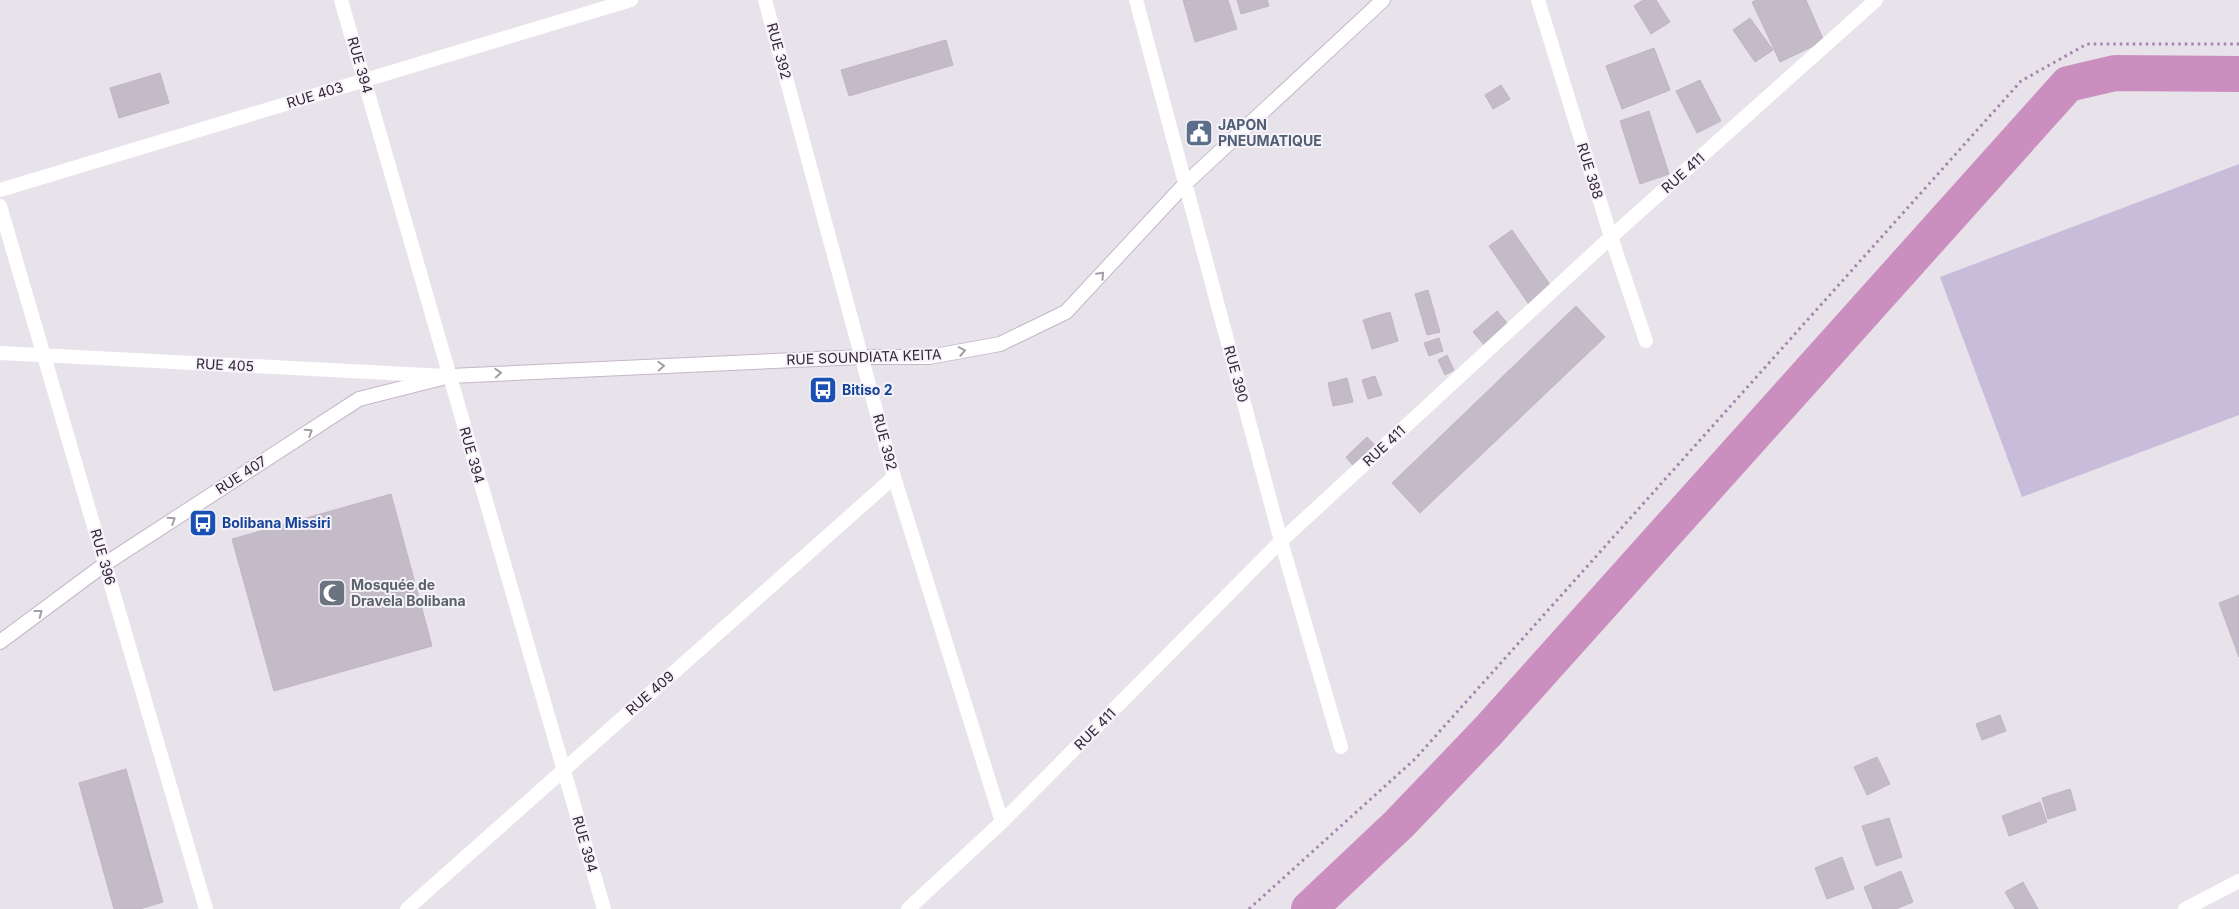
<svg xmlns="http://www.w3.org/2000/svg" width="2239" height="909" viewBox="0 0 2239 909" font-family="Inter,sans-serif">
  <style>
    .green { fill: #c7bdda }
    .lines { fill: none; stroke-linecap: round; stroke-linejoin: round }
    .canal { stroke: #cb8fbf; stroke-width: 36 }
    .building { fill: #c4bbc9; stroke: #bfb5c4 }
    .secondary-casing { stroke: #c4b7ca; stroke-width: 16 }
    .path { stroke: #a286ac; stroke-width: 3; stroke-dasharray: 2.5 4; stroke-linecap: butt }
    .minor { stroke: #fff; stroke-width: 14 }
    .secondary { stroke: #fff; stroke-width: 14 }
    .oneway { stroke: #a59ca7 }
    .labels { text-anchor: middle; stroke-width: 4; stroke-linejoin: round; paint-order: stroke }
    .street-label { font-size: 14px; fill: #36243b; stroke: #f5f3f8 }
    .service-label { font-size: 14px; font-weight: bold; fill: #4e5e75; stroke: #f5f3f8; text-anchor: start }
    .transit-label { font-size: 14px; font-weight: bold; fill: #164399; stroke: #f5f3f8; text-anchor: start }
    .worship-label { font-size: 14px; font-weight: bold; fill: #5b616d; stroke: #f5f3f8; text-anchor: start }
  </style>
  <rect width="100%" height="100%" fill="#e8e2eb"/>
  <!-- green -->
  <path class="green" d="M 2239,164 L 2239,415 L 2022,497 L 1940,277 Z"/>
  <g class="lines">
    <!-- canal -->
    <path class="canal" d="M 1309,909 L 1399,824 L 1488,731 L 2068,84 L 2115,73 L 2239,74"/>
  </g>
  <!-- building -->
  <g class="building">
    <path d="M 1183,0 L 1228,0 L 1237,29 L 1195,42 Z"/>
    <path d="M 1237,0 L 1267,0 L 1269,6 L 1241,14 Z"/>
    <path d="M 1643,0 L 1656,0 L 1670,22 L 1651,34 L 1634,6 Z"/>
    <path d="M 1756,0 L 1806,0 L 1824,41 L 1780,62 L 1752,2 Z"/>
    <path d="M 1750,18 L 1773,50 L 1755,62 L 1733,30 Z"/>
    <path d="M 946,40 L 953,65 L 849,96 L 841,70 Z"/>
    <path d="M 1654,48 L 1670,90 L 1622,109 L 1606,66 Z"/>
    <path d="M 160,73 L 169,103 L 119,118 L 110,88 Z"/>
    <path d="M 1700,80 L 1721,121 L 1697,133 L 1676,91 Z"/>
    <path d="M 1501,85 L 1510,99 L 1493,109 L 1485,95 Z"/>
    <path d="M 1649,111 L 1669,174 L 1640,184 L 1620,121 Z"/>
    <path d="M 1512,230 L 1553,289 L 1530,306 L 1489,246 Z"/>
    <path d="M 1428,290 L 1440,332 L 1427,335 L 1415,294 Z"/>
    <path d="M 1576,306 L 1605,337 L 1420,513 L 1392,483 Z"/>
    <path d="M 1497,311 L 1509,325 L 1485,346 L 1473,332 Z"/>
    <path d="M 1390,312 L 1398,341 L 1372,349 L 1363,320 Z"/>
    <path d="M 1439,338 L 1443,351 L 1429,356 L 1424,343 Z"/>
    <path d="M 1447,355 L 1454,370 L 1445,375 L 1438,360 Z"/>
    <path d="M 1375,376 L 1382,395 L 1368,399 L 1362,380 Z"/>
    <path d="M 1347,378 L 1353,402 L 1333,406 L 1328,383 Z"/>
    <path d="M 1367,437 L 1382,453 L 1360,474 L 1346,457 Z"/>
    <path d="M 391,494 L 432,646 L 274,691 L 232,539 Z"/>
    <path d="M 2239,595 L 2239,657 L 2219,603 Z"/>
    <path d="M 2000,715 L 2006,731 L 1982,740 L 1976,724 Z"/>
    <path d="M 1877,757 L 1890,784 L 1867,795 L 1854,767 Z"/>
    <path d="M 126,769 L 163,902 L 140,909 L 114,909 L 79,783 Z"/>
    <path d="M 2070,789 L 2076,810 L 2048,819 L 2042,798 Z"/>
    <path d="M 2040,802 L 2047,822 L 2009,836 L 2002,816 Z"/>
    <path d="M 1889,818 L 1902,857 L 1876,866 L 1862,826 Z"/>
    <path d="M 1842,857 L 1854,889 L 1827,899 L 1815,868 Z"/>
    <path d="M 1901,871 L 1913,902 L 1896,909 L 1873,909 L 1864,887 Z"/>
    <path d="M 2023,882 L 2038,909 L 2015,909 L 2005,892 Z"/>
  </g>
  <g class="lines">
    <!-- secondary casing -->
    <g class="secondary-casing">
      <path id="secondary" d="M 0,642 L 105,564 L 359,399 L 450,376 L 862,357 L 929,357 L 1000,344 L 1066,312 L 1185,184 L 1383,0"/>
    </g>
    <!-- path -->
    <path class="path" d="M 1249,909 L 1415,759 L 2021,81 L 2087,44 L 2239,44"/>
    <!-- minor -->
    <g class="minor">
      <path d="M 341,0 L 604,909"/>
      <path d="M 765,0 L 894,477 L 1002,822"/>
      <path d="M 1136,0 L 1281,541 L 1341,747"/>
      <path d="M 1538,0 L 1611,237 L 1646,341"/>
      <path d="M 0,190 L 631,0"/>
      <path d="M 0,206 L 206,909"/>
      <path d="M 0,353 L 446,376"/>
      <path d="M 407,909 L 894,477"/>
      <path d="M 908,909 L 1002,822 L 1281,541 L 1611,237 L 1876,0"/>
      <path d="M 2185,909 L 2239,881"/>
    </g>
    <!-- secondary -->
    <use href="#secondary" class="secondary"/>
  </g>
  <!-- one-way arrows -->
  <defs><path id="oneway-chevron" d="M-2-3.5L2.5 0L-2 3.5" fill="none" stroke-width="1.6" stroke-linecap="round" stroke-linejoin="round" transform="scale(1.25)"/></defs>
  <g class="oneway">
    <use href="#oneway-chevron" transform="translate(1101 275) rotate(-47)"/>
    <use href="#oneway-chevron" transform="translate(962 351) rotate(-11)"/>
    <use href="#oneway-chevron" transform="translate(661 366) rotate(-3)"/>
    <use href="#oneway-chevron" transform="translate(498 373) rotate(-3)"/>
    <use href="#oneway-chevron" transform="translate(309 432) rotate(-33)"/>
    <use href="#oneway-chevron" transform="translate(172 520) rotate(-33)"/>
    <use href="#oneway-chevron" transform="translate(39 613) rotate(-37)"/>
  </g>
  <!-- icons -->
  <defs>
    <g id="civic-square" transform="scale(1.4375)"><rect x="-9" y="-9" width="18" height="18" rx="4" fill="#5c6f8a" stroke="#f5f3f8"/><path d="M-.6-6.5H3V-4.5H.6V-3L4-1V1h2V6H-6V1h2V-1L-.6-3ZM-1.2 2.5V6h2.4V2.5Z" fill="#fff"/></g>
    <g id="bus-square" transform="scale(1.4375)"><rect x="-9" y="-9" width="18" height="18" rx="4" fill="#1a4fb4" stroke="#f5f3f8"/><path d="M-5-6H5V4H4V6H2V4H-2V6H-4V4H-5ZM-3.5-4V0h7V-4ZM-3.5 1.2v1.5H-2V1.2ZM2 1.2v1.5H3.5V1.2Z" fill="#fff"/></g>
    <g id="mosque-square" transform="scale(1.4375)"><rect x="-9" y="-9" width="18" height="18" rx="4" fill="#6b7280" stroke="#f5f3f8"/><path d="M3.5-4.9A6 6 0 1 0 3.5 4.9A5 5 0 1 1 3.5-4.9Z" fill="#fff"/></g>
  </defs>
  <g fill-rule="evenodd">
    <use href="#civic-square" x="1199" y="133"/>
    <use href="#bus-square" x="823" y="390"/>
    <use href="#bus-square" x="203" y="523"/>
    <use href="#mosque-square" x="332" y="593"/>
  </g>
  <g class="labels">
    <!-- street labels -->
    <g class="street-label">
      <text transform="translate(779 51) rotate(75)" y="5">RUE 392</text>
      <text transform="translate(360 65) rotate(74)" y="5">RUE 394</text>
      <text transform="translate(315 95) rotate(-17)" y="5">RUE 403</text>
      <text transform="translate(1590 171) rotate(73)" y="5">RUE 388</text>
      <text transform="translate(1683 173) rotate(-42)" y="5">RUE 411</text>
      <text transform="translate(864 357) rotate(-2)" y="5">RUE SOUNDIATA KEITA</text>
      <text transform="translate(225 365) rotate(3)" y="5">RUE 405</text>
      <text transform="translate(1236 374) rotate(75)" y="5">RUE 390</text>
      <text transform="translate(885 442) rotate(75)" y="5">RUE 392</text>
      <text transform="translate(1384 446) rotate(-43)" y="5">RUE 411</text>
      <text transform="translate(472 455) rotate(74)" y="5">RUE 394</text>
      <text transform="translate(241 475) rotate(-33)" y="5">RUE 407</text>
      <text transform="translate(103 557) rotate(74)" y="5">RUE 396</text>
      <text transform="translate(650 693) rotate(-41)" y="5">RUE 409</text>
      <text transform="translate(1095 729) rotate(-45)" y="5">RUE 411</text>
      <text transform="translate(585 844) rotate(74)" y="5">RUE 394</text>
    </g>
    <!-- service labels -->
    <g class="service-label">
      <text x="1218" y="130">JAPON<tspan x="1218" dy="16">PNEUMATIQUE</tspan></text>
    </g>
    <!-- transit labels -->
    <g class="transit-label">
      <text x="842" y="395">Bitiso 2</text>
      <text x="222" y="528">Bolibana Missiri</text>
    </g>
    <!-- worship labels -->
    <g class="worship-label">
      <text x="351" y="590">Mosquée de<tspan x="351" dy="16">Dravela Bolibana</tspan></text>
    </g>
  </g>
</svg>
